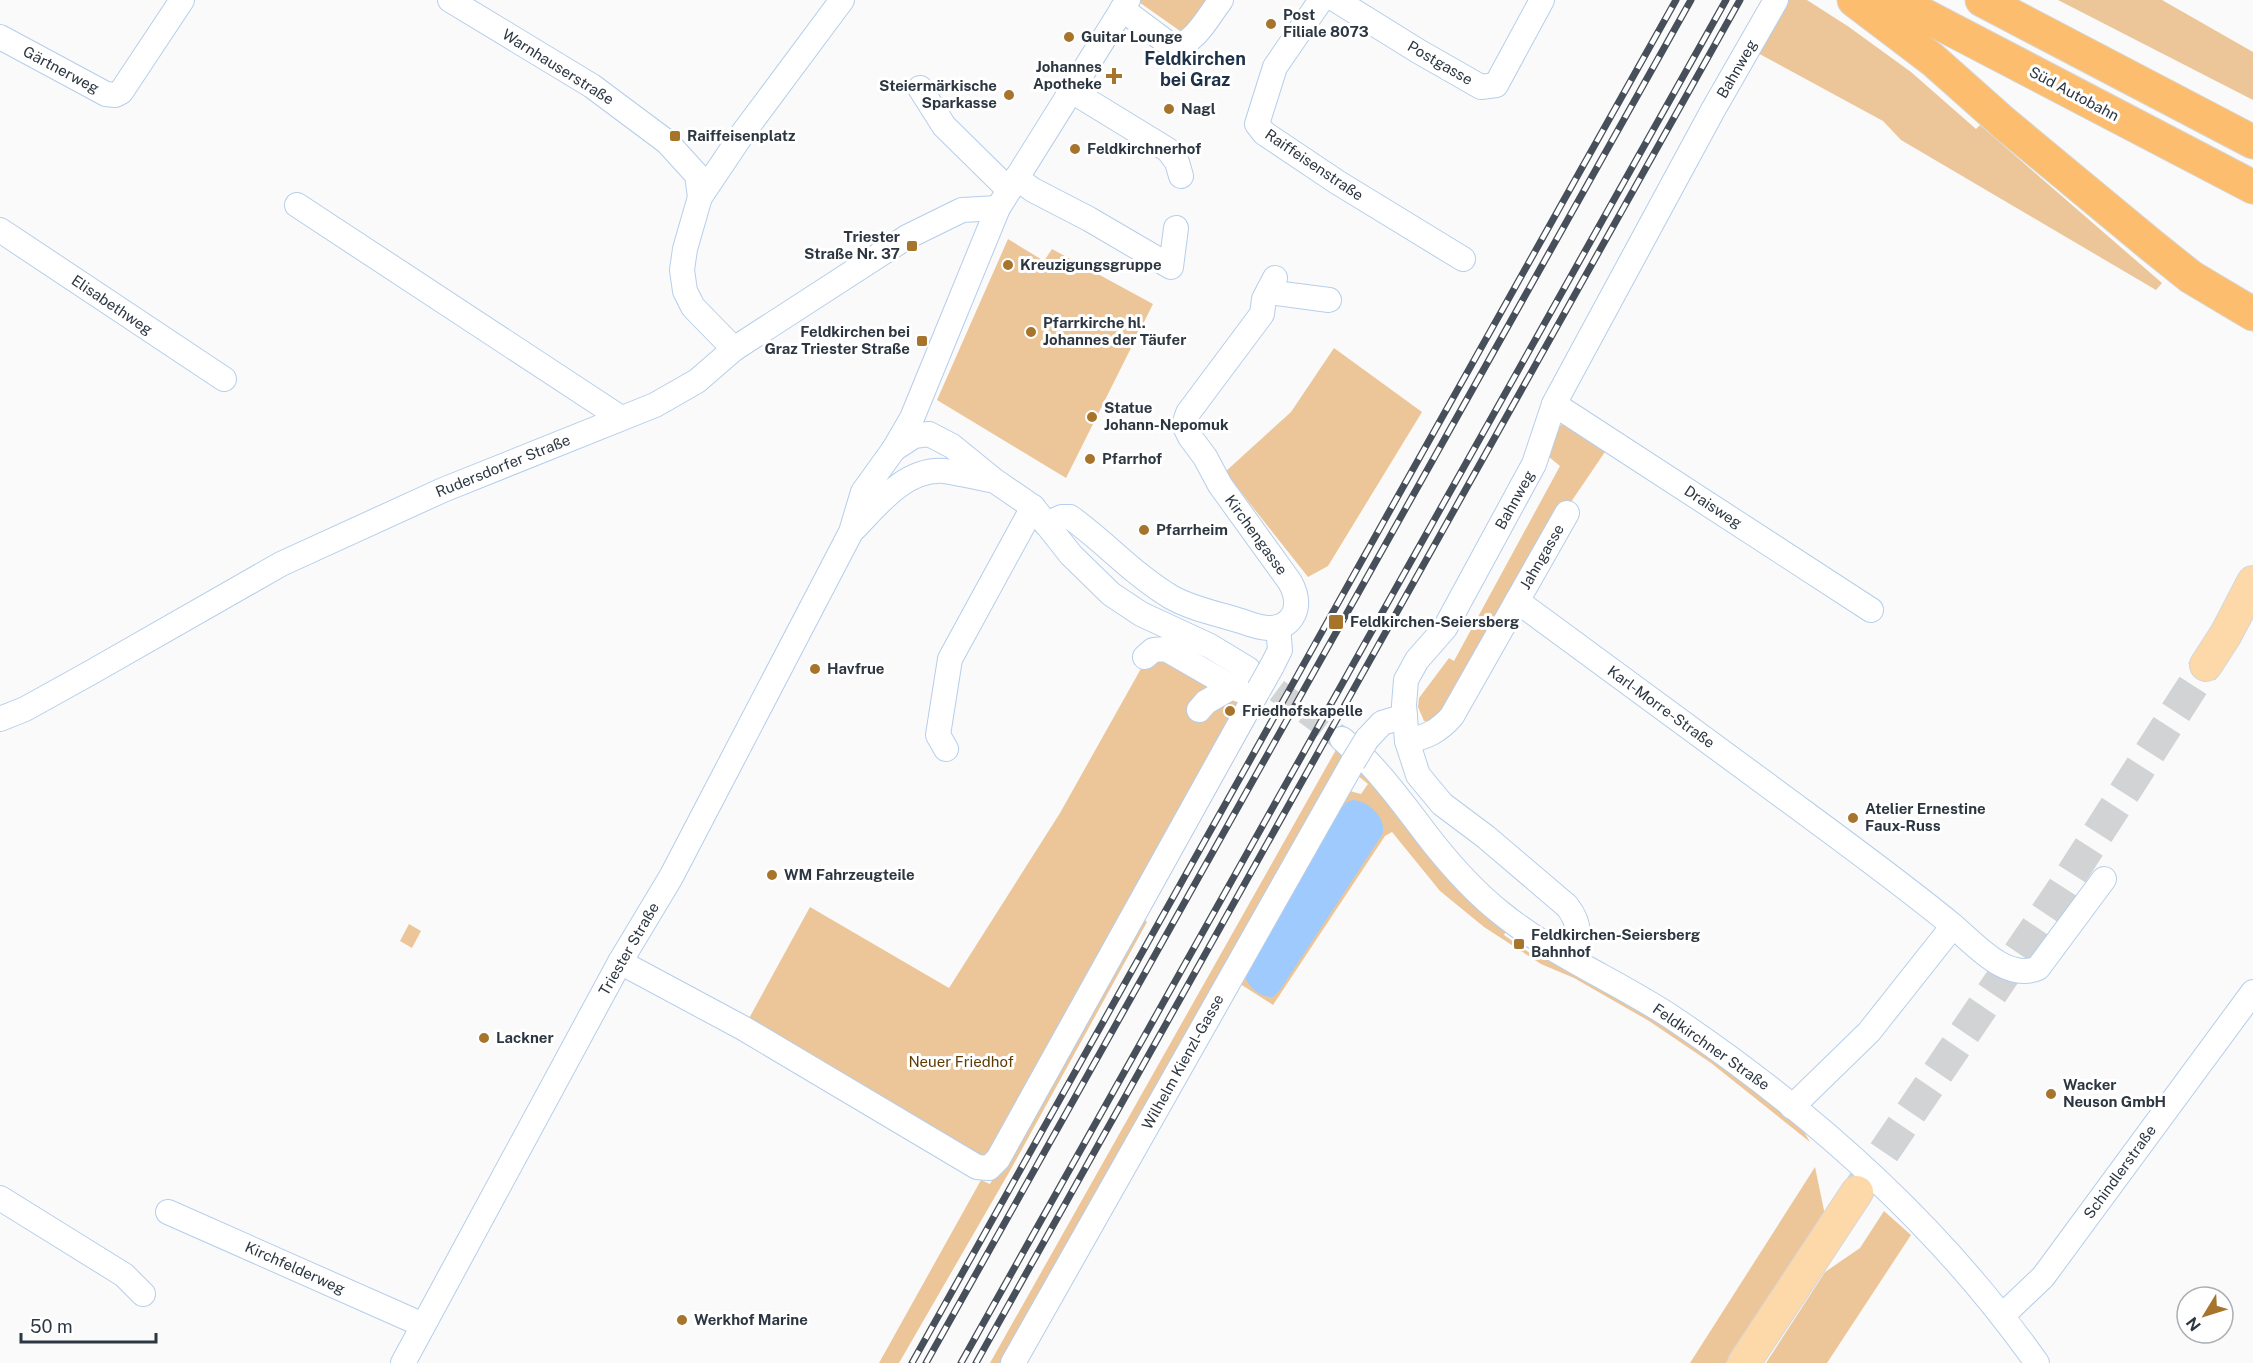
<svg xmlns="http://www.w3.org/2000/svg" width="2253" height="1363" viewBox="0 0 2253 1363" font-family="'Public Sans',sans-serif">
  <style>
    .green { fill: #ecc699 }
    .water { fill: #9ecafd }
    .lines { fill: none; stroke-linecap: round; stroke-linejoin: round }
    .minor-tunnel { stroke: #d1d3d5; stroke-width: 24; stroke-dasharray: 24 12; stroke-linecap: butt }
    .major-tunnel { stroke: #d1d3d5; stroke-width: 32; stroke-dasharray: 32 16; stroke-linecap: butt }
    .minor-casing { stroke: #b5ceeb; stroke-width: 26 }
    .major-casing { stroke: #d5d7d9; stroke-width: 34 }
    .highway-casing { stroke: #d5d7d9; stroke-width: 35 }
    .minor { stroke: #fff; stroke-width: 24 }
    .major { stroke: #fdd8a8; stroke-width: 32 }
    .highway { stroke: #fcbe6e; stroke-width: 33 }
    .rail-casing { stroke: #47505a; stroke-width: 7 }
    .rail { stroke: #fff; stroke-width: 4.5; stroke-dasharray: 14; stroke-linecap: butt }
    .minor-bridge-casing { stroke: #b5ceeb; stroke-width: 26; stroke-linecap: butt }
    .minor-bridge { stroke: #fff; stroke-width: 24 }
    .poi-dot { fill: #a7742c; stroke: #fff; stroke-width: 2 }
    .labels { text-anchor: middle; stroke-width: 6; stroke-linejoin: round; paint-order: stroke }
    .poi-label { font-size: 15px; font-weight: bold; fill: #2d3742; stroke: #fff; text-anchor: start }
    .street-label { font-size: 15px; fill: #2d3742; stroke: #fff }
    .park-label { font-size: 15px; fill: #5e3b00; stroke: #fff }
    .quarter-label { font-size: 18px; font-weight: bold; fill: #1d3248; stroke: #fff }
  </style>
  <rect width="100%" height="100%" fill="#fafafa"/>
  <!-- green -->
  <g class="green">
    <path d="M 1136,0 L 1208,0 L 1183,33 Z"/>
    <path d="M 1783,0 L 1807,0 L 1849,27 L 1911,72 L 1976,129 L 1980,125 L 2162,283 L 2156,290 L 1901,140 L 1883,121 L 1754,51 Z"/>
    <path d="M 2058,0 L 2162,0 L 2253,52 L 2253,100 Z"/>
    <path d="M 1008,239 L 1044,261 L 1052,249 L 1153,304 L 1066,478 L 937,400 Z"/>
    <path d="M 1334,348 L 1422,412 L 1328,566 L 1308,577 L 1225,472 L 1291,412 Z"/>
    <path d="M 1565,424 L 1607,449 L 1573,499 L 1513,597 L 1450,708 L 1432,721 L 1424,721 L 1418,707 L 1419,698 L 1449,658 L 1454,661 L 1560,466 L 1549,457 L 1556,427 Z"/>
    <path d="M 1138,649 L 1160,655 L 1241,701 L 994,1157 L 981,1160 L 747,1022 L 810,907 L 949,988 L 1060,813 L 1143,665 L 1133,658 Z"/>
    <path d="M 1252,720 L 1256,721 L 1145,920 L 1147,922 L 1011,1169 L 899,1363 L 879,1363 L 981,1180 L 990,1184 L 1243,725 Z"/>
    <path d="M 1337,748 L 1347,757 L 1005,1363 L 990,1363 Z"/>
    <path d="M 1360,768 L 1507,929 L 1504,935 L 1537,958 L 1542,952 L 1630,1003 L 1717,1061 L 1803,1130 L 1810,1142 L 1711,1063 L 1649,1021 L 1574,978 L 1541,964 L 1484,927 L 1440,891 L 1392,832 L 1385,836 L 1273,1005 L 1237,982 L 1346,790 L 1361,794 L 1368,784 L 1357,775 Z"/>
    <path d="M 409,924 L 421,931 L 412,948 L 400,941 Z"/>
    <path d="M 1815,1167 L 1825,1215 L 1726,1363 L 1690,1363 Z"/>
    <path d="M 1884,1211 L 1911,1235 L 1827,1363 L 1766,1363 L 1825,1272 L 1860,1248 Z"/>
  </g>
  <!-- water -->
  <path class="water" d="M 1352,800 C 1368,800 1388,819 1382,835 L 1280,990 L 1273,997 C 1261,998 1245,986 1245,973 L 1335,814 L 1346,803 Z"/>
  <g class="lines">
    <!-- minor-tunnel -->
    <path class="minor-tunnel" d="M 1248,669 L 1342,739"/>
    <!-- major-tunnel -->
    <path class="major-tunnel" d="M 1857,1192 L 2061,891 L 2206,665"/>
    <!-- minor casing -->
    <g class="minor-casing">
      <g id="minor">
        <path d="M 450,0 L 592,86 L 667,142 L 697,175 L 700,197"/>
        <path d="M 1321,0 L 1275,67 L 1257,124 L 1264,133 L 1337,182 L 1463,259"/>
        <path d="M 1336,0 L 1418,51 L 1481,87 L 1496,85 L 1542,0"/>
        <path d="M 1122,9 L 1173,47 C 1195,44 1208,17 1221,0"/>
        <path d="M 0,37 L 106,94 L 115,95 L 121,92 L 182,0"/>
        <path d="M 920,88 L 944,126 L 1009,190"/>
        <path d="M 1070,90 L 1168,150 L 1177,162 L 1181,176"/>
        <path d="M 1016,178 L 1033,190 L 1089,219 L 1171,267 L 1176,228"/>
        <path d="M 297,205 L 621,418"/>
        <path d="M 0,230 L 224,379"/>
        <path d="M 1268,292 L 1329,300"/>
        <path d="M 734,349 L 693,307 L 685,291 L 682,270 L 685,249 L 700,197 L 743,133 L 842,0"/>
        <path d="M 1554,404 L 1871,610"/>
        <path d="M 894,449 L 914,436 L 929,434 L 952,446 L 995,481 L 1033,507 L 1071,555 L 1111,594 L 1141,614 L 1210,646 L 1248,669"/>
        <path d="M 1046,524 L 1062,517 L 1070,517 C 1105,542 1134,575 1171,597 C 1192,609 1219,614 1241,621 C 1257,627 1280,635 1292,617 C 1299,606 1296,593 1290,582 L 1220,485 L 1205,457 L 1190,437 L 1184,425 L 1188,413 L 1262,314 L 1264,299 L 1275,278"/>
        <path d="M 855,528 C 878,504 906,468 944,471 C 959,473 975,477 990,480"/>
        <path d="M 1517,601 C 1600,662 1683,723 1766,784 C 1828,830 1891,875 1951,924 C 1974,943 2006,982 2038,968 L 2104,879"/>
        <path d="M 1145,657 L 1153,650 L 1166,649 L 1232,687 L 1255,696"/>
        <path d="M 1272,666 L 1280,650 L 1278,627"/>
        <path d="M 1199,710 L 1206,702 L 1232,687"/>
        <path d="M 0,719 L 25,709 L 90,673 L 281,564 L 443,490 L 655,405 L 697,381 L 734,349 L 907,237 L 962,210 L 998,208"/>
        <path d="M 1342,739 L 1352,748"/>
        <path d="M 1367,739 L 1382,723 L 1405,716"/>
        <path d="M 1407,741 C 1427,737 1439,731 1452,716 L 1567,513"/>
        <path d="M 946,749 L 938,735 L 950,659 L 1033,507"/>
        <path d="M 1365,759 C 1391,785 1411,815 1434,844 C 1454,869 1476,893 1501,913 C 1553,955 1617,981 1673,1018 C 1811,1111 1940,1226 2037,1363"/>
        <path d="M 1572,959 C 1579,938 1582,925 1567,906 L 1486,837 L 1442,804 L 1418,775 L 1407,741 L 1404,705 L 1406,680 L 1417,660 L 1445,628 L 1534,464 L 1554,404 L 1713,110 L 1776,0"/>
        <path d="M 620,962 L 743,1028 L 977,1167 L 989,1168 L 998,1159 L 1259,689"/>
        <path d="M 1792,1107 L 1869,1032 L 1953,926"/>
        <path d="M 0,1198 L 124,1275 L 143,1294"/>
        <path d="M 168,1212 L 423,1325"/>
        <path d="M 2002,1316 L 2043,1277 L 2253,992"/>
        <path d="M 403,1363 L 620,962 L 671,877 L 851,532 L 863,492 L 894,449 L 912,418 L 998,208 L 1128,0"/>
        <path d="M 1013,1363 L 1353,762"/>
      </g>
    </g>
    <!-- major casing -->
    <g class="major-casing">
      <g id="major">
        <path d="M 2206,665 L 2226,634 L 2253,582"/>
        <path d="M 1744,1363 L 1857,1192"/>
      </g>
    </g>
    <!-- highway casing -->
    <g class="highway-casing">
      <g id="highway">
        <path d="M 1854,0 L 1933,60 L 2005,124 L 2151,245 L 2191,277 L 2253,314"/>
        <path d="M 1895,0 L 2253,187"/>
        <path d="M 1982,0 L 2253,142"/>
      </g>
    </g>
    <!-- minor -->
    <use href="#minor" class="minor"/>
    <!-- major -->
    <use href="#major" class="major"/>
    <!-- highway -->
    <use href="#highway" class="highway"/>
    <!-- rail casing -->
    <g class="rail-casing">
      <g id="rail">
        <path d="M 912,1363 L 1676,0"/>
        <path d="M 926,1363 L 1691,0"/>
        <path d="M 961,1363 L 1726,0"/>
        <path d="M 976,1363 L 1740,0"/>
      </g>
    </g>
    <!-- rail -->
    <use href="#rail" class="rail"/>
    <!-- minor-bridge casing -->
    <g class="minor-bridge-casing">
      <g id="minor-bridge">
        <path d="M 1259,689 L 1272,666"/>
        <path d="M 1353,762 L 1367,739"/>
      </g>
    </g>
    <!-- minor-bridge -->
    <use href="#minor-bridge" class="minor-bridge"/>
  </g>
  <!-- markers -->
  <g class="poi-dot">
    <circle cx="1271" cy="24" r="6"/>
    <circle cx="1069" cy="37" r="6"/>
    <path d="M1111 67h6v6h6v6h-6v6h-6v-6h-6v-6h6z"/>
    <circle cx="1009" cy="95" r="6"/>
    <circle cx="1169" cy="109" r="6"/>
    <rect x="669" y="130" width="12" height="12" rx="3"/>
    <circle cx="1075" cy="149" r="6"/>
    <rect x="906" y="240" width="12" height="12" rx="3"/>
    <circle cx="1008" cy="265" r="6"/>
    <circle cx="1031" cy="332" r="6"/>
    <rect x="916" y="335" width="12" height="12" rx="3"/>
    <circle cx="1092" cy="417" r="6"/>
    <circle cx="1090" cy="459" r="6"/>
    <circle cx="1144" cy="530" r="6"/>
    <rect x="1328" y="614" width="16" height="16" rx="3"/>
    <circle cx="815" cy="669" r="6"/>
    <circle cx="1230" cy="711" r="6"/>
    <circle cx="1853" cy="818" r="6"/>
    <circle cx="772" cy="875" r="6"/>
    <rect x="1513" y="938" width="12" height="12" rx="3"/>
    <circle cx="484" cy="1038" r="6"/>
    <circle cx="2051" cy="1094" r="6"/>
    <circle cx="682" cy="1320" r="6"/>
  </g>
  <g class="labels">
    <!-- poi labels -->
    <g class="poi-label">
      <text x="1283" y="20">Post<tspan x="1283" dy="17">Filiale 8073</tspan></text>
      <text x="1081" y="42">Guitar Lounge</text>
      <text x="1102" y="72" text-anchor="end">Johannes<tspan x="1102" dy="17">Apotheke</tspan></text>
      <text x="997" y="91" text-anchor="end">Steiermärkische<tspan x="997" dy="17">Sparkasse</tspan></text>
      <text x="1181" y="114">Nagl</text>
      <text x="687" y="141">Raiffeisenplatz</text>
      <text x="1087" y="154">Feldkirchnerhof</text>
      <text x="900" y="242" text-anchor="end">Triester<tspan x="900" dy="17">Straße Nr. 37</tspan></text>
      <text x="1020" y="270">Kreuzigungsgruppe</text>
      <text x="1043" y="328">Pfarrkirche hl.<tspan x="1043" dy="17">Johannes der Täufer</tspan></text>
      <text x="910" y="337" text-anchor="end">Feldkirchen bei<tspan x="910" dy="17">Graz Triester Straße</tspan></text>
      <text x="1104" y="413">Statue<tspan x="1104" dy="17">Johann-Nepomuk</tspan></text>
      <text x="1102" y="464">Pfarrhof</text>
      <text x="1156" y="535">Pfarrheim</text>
      <text x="1350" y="627">Feldkirchen-Seiersberg</text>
      <text x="827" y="674">Havfrue</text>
      <text x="1242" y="716">Friedhofskapelle</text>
      <text x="1865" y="814">Atelier Ernestine<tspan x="1865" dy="17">Faux-Russ</tspan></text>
      <text x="784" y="880">WM Fahrzeugteile</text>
      <text x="1531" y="940">Feldkirchen-Seiersberg<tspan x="1531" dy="17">Bahnhof</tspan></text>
      <text x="496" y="1043">Lackner</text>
      <text x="2063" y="1090">Wacker<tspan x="2063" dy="17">Neuson GmbH</tspan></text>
      <text x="694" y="1325">Werkhof Marine</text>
    </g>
    <!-- street labels -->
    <g class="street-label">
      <text transform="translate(1440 63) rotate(30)" y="5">Postgasse</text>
      <text transform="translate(558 67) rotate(32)" y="5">Warnhauserstraße</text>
      <text transform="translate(1737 69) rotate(-60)" y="5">Bahnweg</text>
      <text transform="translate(61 70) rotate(28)" y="5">Gärtnerweg</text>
      <text transform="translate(2074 94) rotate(28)" y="5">Süd Autobahn</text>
      <text transform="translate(1314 165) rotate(34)" y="5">Raiffeisenstraße</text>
      <text transform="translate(112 305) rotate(34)" y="5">Elisabethweg</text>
      <text transform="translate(503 466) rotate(-22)" y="5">Rudersdorfer Straße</text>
      <text transform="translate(1515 500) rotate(-61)" y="5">Bahnweg</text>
      <text transform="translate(1713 507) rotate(33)" y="5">Draisweg</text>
      <text transform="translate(1256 535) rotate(54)" y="5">Kirchengasse</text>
      <text transform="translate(1542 557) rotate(-60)" y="5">Jahngasse</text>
      <text transform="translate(1661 707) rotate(36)" y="5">Karl-Morre-Straße</text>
      <text transform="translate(629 949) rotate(-60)" y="5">Triester Straße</text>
      <text transform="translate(1711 1047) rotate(35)" y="5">Feldkirchner Straße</text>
      <text transform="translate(1183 1062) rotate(-61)" y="5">Wilhelm Kienzl-Gasse</text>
      <text transform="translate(2120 1172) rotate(-54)" y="5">Schindlerstraße</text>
      <text transform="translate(295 1268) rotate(24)" y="5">Kirchfelderweg</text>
    </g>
    <!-- park labels -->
    <g class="park-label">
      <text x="961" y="1067">Neuer Friedhof</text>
    </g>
    <!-- quarter labels -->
    <g class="quarter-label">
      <text x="1195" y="65">Feldkirchen<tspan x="1195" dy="21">bei Graz</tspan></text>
    </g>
  </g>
  <!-- north arrow -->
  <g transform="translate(2205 1315) rotate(232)"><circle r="28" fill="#ffffff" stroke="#abafb3" stroke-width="1.5"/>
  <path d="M0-4.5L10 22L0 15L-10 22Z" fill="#a7742c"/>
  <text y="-9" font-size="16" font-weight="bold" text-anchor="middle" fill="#2d3742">N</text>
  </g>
  <!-- scale -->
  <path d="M21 1333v9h135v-9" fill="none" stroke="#2d3742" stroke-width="3"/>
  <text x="30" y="1333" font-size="18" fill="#2d3742" stroke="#ffffff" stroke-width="4.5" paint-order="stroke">50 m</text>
</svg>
